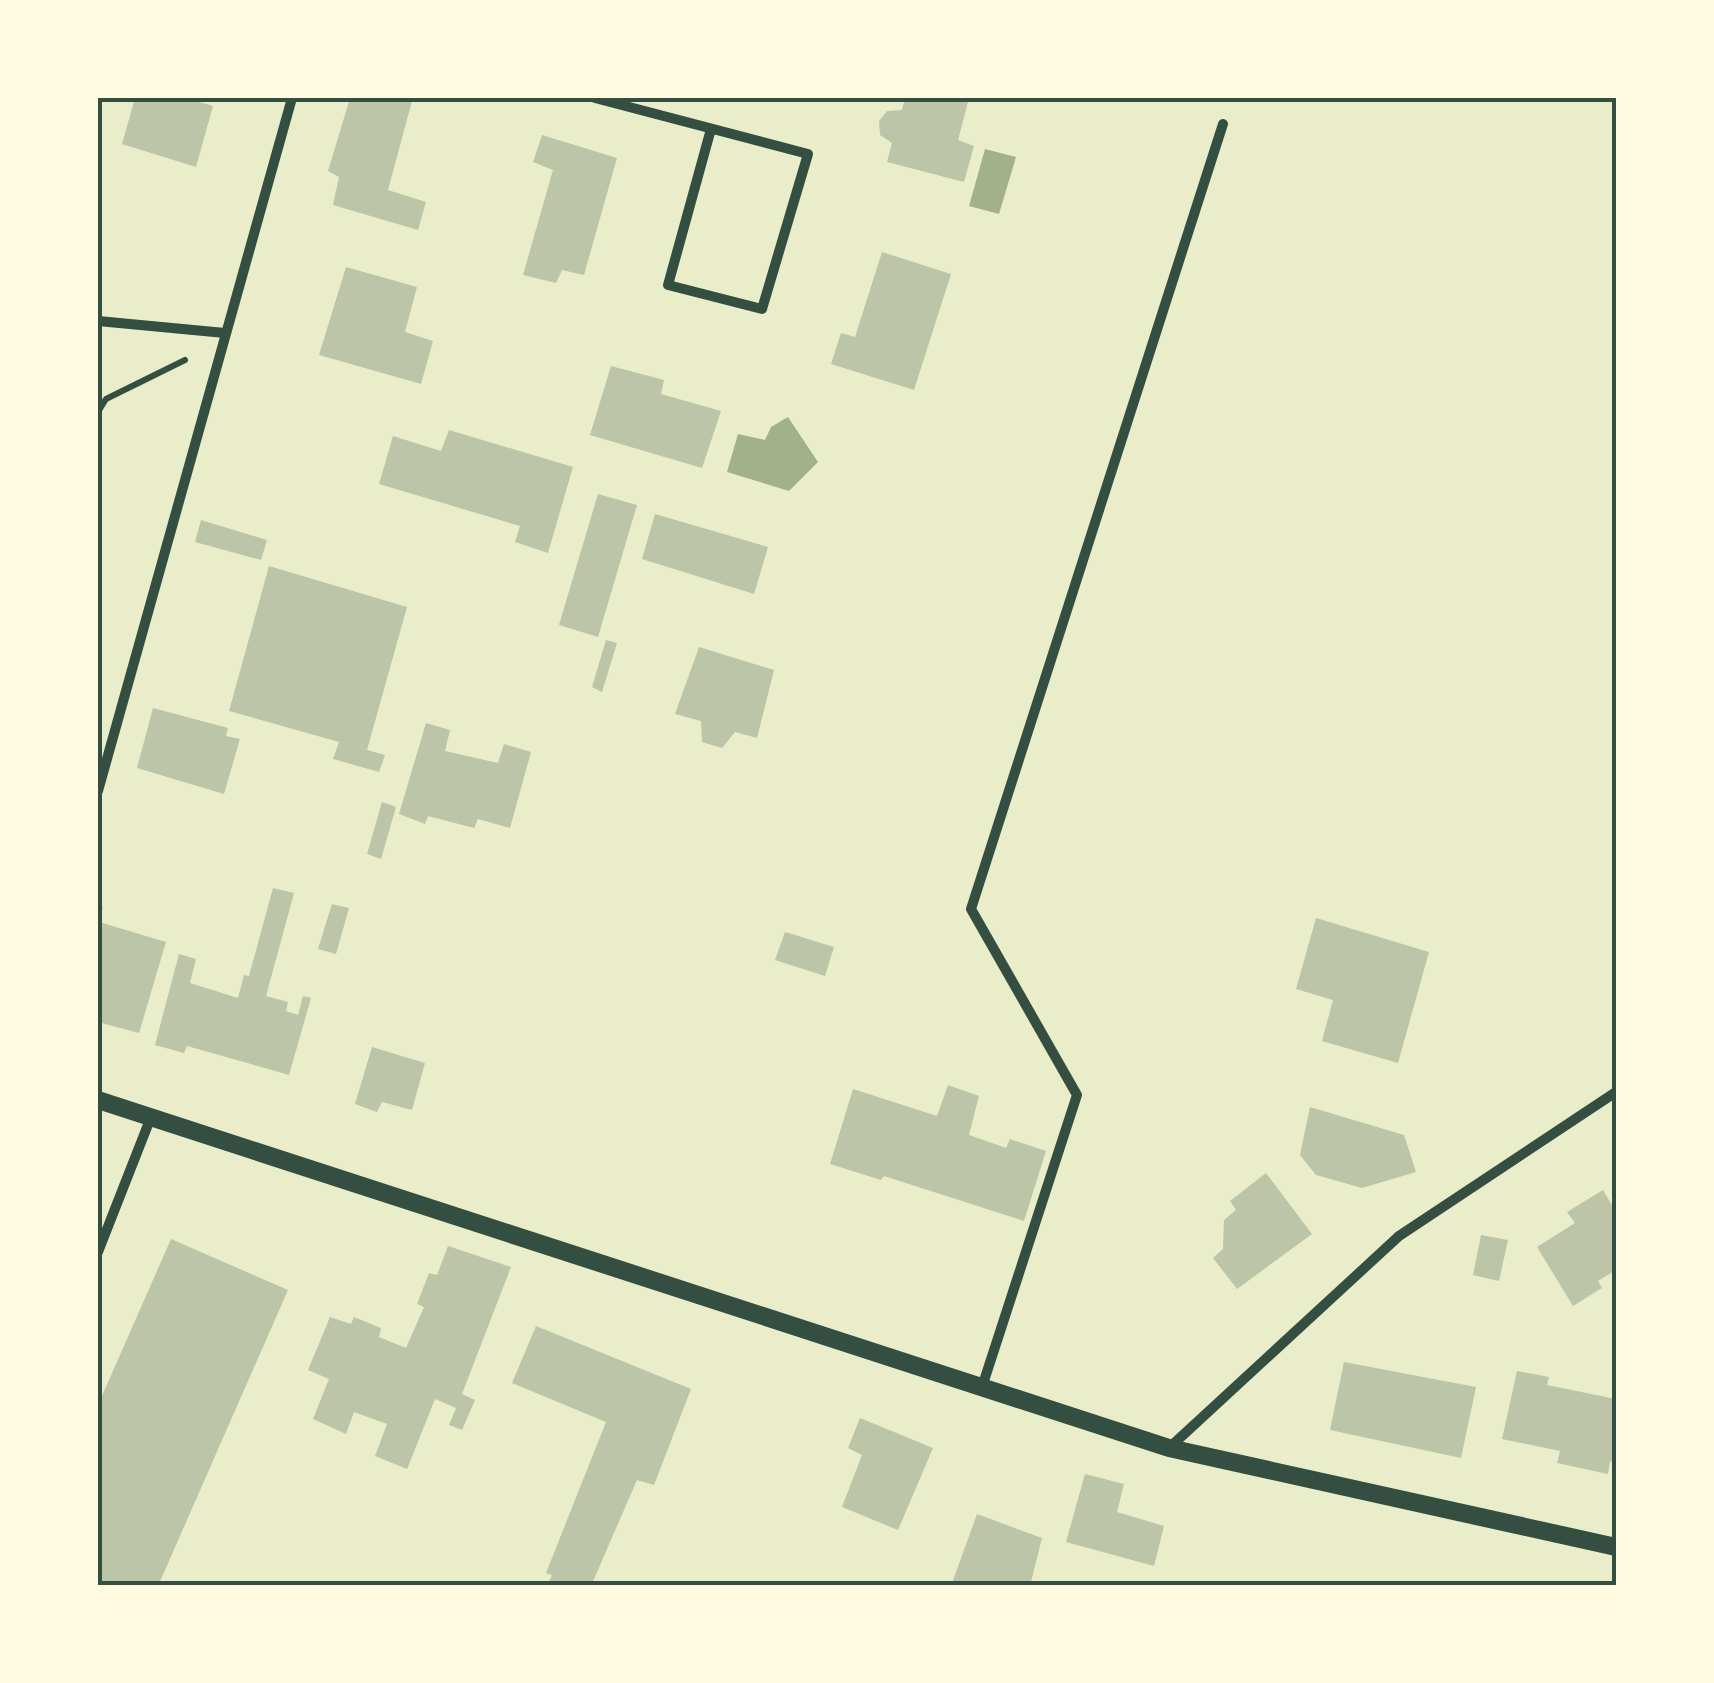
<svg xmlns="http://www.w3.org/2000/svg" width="1714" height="1683" viewBox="0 0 1714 1683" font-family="Cabin,sans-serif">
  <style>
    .water { fill: #a3b18a }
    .building { fill: #bcc5a7 }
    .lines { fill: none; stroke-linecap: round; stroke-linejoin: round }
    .path { stroke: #344e41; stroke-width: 6 }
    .minor { stroke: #344e41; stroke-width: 10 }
    .tertiary { stroke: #344e41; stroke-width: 18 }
    .neatline { fill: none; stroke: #344e41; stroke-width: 4 }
  </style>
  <rect width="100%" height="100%" fill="#e9edc9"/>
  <!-- water -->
  <g class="water">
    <path d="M 985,149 L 1016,157 L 999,214 L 969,206 Z"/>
    <path d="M 788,417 L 818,462 L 789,491 L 727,472 L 738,434 L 765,440 L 771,427 Z"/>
  </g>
  <!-- building -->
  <g class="building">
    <path d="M 135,98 L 186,98 L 213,106 L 196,167 L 122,144 Z"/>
    <path d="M 350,98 L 412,101 L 388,190 L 426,202 L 418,230 L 333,205 L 339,177 L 328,171 Z"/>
    <path d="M 905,98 L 969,98 L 958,140 L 974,146 L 964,182 L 887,162 L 892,143 L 880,135 L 879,121 L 887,111 L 902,110 Z"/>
    <path d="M 542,135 L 617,158 L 584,275 L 562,270 L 556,283 L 523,275 L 553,170 L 533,162 Z"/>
    <path d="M 882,252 L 951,274 L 914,390 L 831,364 L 841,333 L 855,337 Z"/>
    <path d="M 346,267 L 417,287 L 405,332 L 433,341 L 421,384 L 319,355 Z"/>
    <path d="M 611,366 L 664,380 L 661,394 L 721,411 L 702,468 L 590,435 Z"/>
    <path d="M 449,430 L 573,467 L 548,553 L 515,542 L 520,526 L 379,484 L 393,436 L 441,451 Z"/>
    <path d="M 598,494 L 637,505 L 598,637 L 559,625 Z"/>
    <path d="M 655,514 L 768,547 L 754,594 L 642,559 Z"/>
    <path d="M 201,520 L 267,540 L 261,560 L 195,542 Z"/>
    <path d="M 269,566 L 407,607 L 367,750 L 385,755 L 379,772 L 333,759 L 339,742 L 229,711 Z"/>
    <path d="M 606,640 L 617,643 L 602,692 L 592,687 Z"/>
    <path d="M 699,647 L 774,670 L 757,738 L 735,732 L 722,748 L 702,742 L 701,721 L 675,714 Z"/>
    <path d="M 153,708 L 228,728 L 226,736 L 240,739 L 224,794 L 137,768 Z"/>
    <path d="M 426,723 L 450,730 L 445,751 L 498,763 L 504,744 L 531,752 L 510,828 L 478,819 L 474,828 L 428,816 L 425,824 L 399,814 Z"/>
    <path d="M 382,802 L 396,807 L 381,859 L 367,854 Z"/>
    <path d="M 273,888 L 294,893 L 266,996 L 288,1002 L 286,1011 L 298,1015 L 303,996 L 311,998 L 289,1075 L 187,1046 L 184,1053 L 155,1045 L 179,954 L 196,959 L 190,983 L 238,998 L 244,975 L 249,976 Z"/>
    <path d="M 332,904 L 349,908 L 336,954 L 318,949 Z"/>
    <path d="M 98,905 L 103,907 L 99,922 L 166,942 L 139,1033 L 98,1022 Z"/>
    <path d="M 1316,918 L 1429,952 L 1398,1063 L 1322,1041 L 1333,1000 L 1296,989 Z"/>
    <path d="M 785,932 L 834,947 L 825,976 L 775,960 Z"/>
    <path d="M 372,1047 L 425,1063 L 412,1110 L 382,1102 L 377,1112 L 355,1104 Z"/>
    <path d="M 948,1085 L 979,1096 L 969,1135 L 1006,1148 L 1010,1139 L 1046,1151 L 1024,1221 L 884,1176 L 881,1180 L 830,1164 L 853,1089 L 937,1116 Z"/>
    <path d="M 1310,1107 L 1404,1135 L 1416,1172 L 1362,1188 L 1316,1175 L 1300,1155 Z"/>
    <path d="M 1266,1173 L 1312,1234 L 1237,1289 L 1213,1258 L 1223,1249 L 1224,1220 L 1236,1210 L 1230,1201 Z"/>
    <path d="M 1603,1190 L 1616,1212 L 1616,1270 L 1598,1281 L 1602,1288 L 1573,1306 L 1537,1247 L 1575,1223 L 1567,1212 Z"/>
    <path d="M 1481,1235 L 1508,1240 L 1499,1281 L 1473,1275 Z"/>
    <path d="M 171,1239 L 288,1290 L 158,1586 L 110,1586 L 98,1580 L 98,1405 Z"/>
    <path d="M 448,1246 L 511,1267 L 462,1394 L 475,1400 L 462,1430 L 449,1425 L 456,1408 L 435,1399 L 407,1469 L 375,1456 L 387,1424 L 354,1412 L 346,1434 L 313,1419 L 329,1379 L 308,1370 L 330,1317 L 351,1324 L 354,1317 L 381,1328 L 379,1337 L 406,1348 L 424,1307 L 417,1304 L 429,1273 L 437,1275 Z"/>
    <path d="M 536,1326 L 691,1389 L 654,1485 L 637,1480 L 591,1586 L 547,1586 L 552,1575 L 546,1573 L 606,1422 L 512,1383 Z"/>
    <path d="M 1344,1362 L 1476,1387 L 1461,1458 L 1330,1430 Z"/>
    <path d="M 1517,1371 L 1549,1377 L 1547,1385 L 1616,1399 L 1616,1463 L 1610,1461 L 1608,1474 L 1557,1463 L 1560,1451 L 1502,1439 Z"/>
    <path d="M 860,1418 L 933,1448 L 898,1530 L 842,1507 L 862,1455 L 848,1448 Z"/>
    <path d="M 1085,1474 L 1124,1484 L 1117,1512 L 1164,1526 L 1154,1566 L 1066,1542 Z"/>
    <path d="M 977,1514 L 1042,1538 L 1030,1586 L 951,1586 Z"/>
  </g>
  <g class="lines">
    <!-- path -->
    <path class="path" d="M 98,412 L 106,399 L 185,360"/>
    <!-- minor -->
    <g class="minor">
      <path d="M 595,98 L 808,154 L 762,309 L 668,285 L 711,129"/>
      <path d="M 98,321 L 225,333"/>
      <path d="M 98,791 L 292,98"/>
      <path d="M 98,1252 L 151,1117"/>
      <path d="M 982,1387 L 1077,1095 L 971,909 L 1223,124"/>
      <path d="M 1169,1448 L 1399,1236 L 1616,1092"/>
    </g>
    <!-- tertiary -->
    <path class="tertiary" d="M 98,1100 L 1169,1448 L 1616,1547"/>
  </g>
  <!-- border -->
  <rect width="1714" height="1683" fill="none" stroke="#fefae0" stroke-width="200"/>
  <rect x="100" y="100" width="1514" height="1483" class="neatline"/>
</svg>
